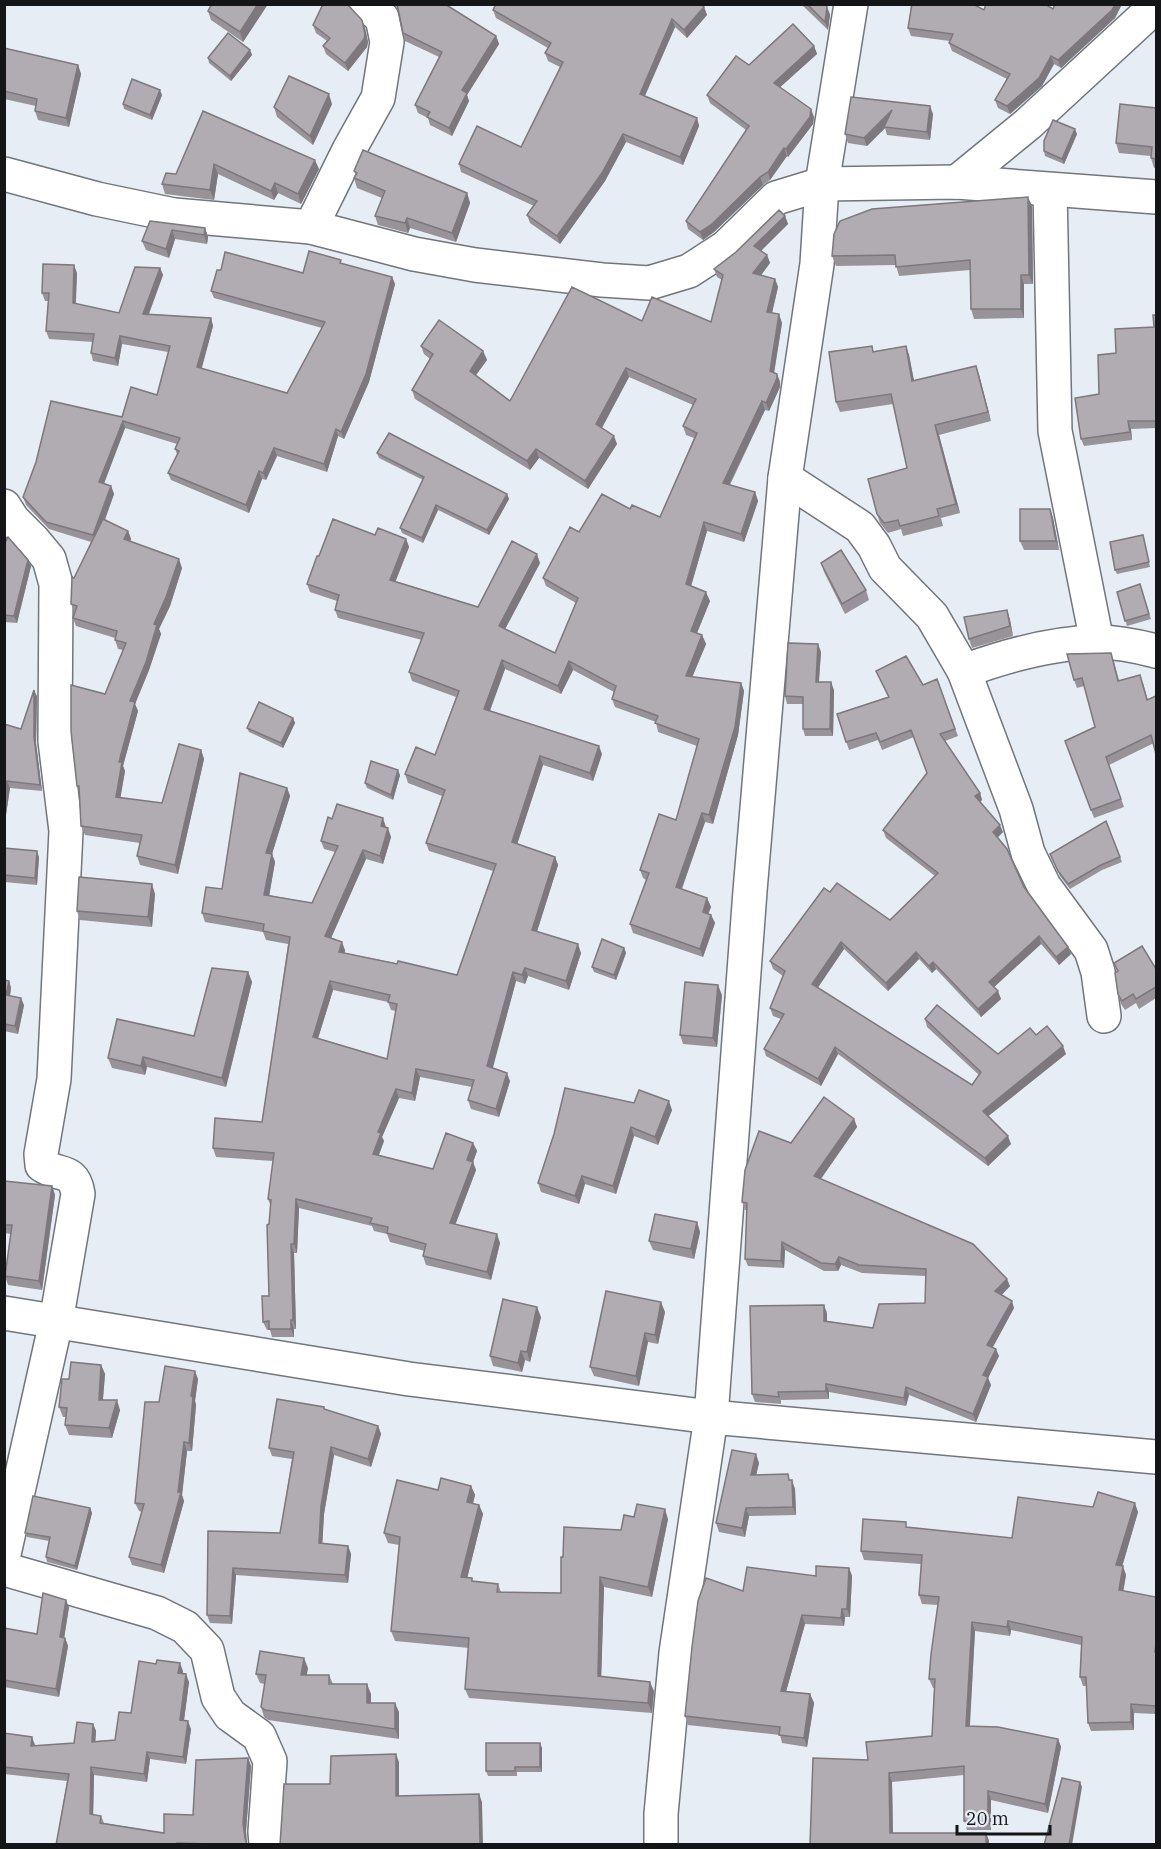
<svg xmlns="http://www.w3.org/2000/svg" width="1161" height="1849" viewBox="0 0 1161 1849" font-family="'IBM Plex Serif',serif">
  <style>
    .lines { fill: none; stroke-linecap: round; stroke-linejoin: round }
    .minor-casing { stroke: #71767c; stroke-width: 36 }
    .minor { stroke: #fff; stroke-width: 33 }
    .wall { fill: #989399; fill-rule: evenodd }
    .shaded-wall { fill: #7c787d }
    .building { fill: #b1abb2; stroke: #7c787d; stroke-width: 1.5; fill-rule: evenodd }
  </style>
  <rect width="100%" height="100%" fill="#e7edf4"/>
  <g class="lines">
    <!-- minor casing -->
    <g class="minor-casing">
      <g id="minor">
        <path d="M 4,174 L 97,199 L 174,215 L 311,227 L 414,254 L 475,265 L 602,280 L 649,283 L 689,271 L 726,247 L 776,198 L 822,184 L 957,182 L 1156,197"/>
        <path d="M 957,182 L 1028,124 L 1156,6"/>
        <path d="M 1050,190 L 1055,431 L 1097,642"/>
        <path d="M 311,227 L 349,150 L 378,98 L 387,42 L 382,18 L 366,4"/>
        <path d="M 785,478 L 860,527 L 874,546 L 885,568 L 932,616 L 964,671 L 1016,809 L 1028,853 L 1044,886 L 1091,950 L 1098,972 L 1104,1016"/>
        <path d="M 4,506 L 13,520 L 34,541 L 49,559 L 56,584 L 55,741 L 66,831 L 54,1079 L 41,1154 L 42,1165 C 59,1177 74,1167 78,1194 L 56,1322 L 4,1554"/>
        <path d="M 964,671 C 1005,656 1051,643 1096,642 C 1117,642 1137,646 1156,651"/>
        <path d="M 4,1313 L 409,1379 L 711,1417 L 1156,1457"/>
        <path d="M 4,1569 L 157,1613 L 185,1627 L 207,1650 L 218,1697 L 230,1715 L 259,1736 L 270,1761 L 265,1832 L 266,1844"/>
        <path d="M 661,1844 L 661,1814 L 676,1653 L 711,1417 L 750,891 L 785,478 L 817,264 L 822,184 L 851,4"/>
      </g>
    </g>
    <!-- minor -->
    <use href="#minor" class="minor"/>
  </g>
  <!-- wall -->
  <g class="wall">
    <path d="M 212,4 L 268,4 L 243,42 L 211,20 L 208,11 Z"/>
    <path d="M 395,4 L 445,4 L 496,36 L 499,44 L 467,95 L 469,101 L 452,136 L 430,125 L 428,118 L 418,113 L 415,105 L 439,57 L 405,41 L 403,33 L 398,10 Z"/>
    <path d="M 801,4 L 826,4 L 830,15 L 828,30 Z"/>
    <path d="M 908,4 L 973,4 L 984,10 L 1053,9 L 1055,4 L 1122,4 L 1115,18 L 1061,68 L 1054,64 L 1042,86 L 1010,114 L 998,108 L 995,100 L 1007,79 L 952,51 L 949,43 L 950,41 L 911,36 L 908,28 L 911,5 Z"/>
    <path d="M 704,7 L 707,15 L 687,38 L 675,27 L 645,96 L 697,118 L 699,126 L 683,165 L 626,142 L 605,181 L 560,244 L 530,223 L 527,215 L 534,206 L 461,172 L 459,164 L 521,147 L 560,67 L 548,61 L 545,53 L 548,48 L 496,18 L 493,10 Z"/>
    <path d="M 362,20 L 365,28 L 368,42 L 367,47 L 348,71 L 326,54 L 323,46 L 327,41 L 316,33 L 313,25 Z"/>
    <path d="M 814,46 L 817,54 L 780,87 L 814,117 L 813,124 L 788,157 L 787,156 L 770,180 L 763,185 L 714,232 L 703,240 L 688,229 L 686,221 L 746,130 L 710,103 L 707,95 L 749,65 Z"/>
    <path d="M 4,48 L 78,65 L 81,74 L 69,127 L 38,120 L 35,111 L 36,106 L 4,99 Z"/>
    <path d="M 250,50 L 252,55 L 231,81 L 209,63 L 208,58 Z"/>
    <path d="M 162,95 L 152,120 L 124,109 L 123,104 Z"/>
    <path d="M 332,104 L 313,145 L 277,117 L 274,107 Z"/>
    <path d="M 1156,108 L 1156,168 L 1154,168 L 1151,158 L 1151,156 L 1119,153 L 1116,143 Z"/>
    <path d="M 203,111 L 319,169 L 301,204 L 278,193 L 274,200 L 218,174 L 214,200 L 165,194 L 162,184 L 176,174 Z"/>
    <path d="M 933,114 L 930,140 L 887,135 L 885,128 L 867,146 L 848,143 L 845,134 Z"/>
    <path d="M 1077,134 L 1064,164 L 1045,156 L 1044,151 Z"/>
    <path d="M 354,171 L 467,193 L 470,203 L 456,242 L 410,228 L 408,233 L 378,225 L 375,216 L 382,198 L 357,188 L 354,178 L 356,175 Z"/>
    <path d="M 1032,206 L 1033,284 L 1024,284 L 1024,318 L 974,319 L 971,309 L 970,270 L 899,276 L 896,265 L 836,266 L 832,256 Z"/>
    <path d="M 785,216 L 788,224 L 761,250 L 767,255 L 770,263 L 761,275 L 775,279 L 778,287 L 772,313 L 782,323 L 774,373 L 777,374 L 780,382 L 780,387 L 769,411 L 765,410 L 730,485 L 755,492 L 758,501 L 744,542 L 707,531 L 691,586 L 710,601 L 697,633 L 702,635 L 706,644 L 692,677 L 741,683 L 744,691 L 738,735 L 713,824 L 705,822 L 682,889 L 707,898 L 711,907 L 708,914 L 711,915 L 715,923 L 703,957 L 633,933 L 630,924 L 646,880 L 643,878 L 640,870 L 676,820 L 697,746 L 658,732 L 656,722 L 615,707 L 612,699 L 614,692 L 573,670 L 561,694 L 505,669 L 490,711 L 602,754 L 593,781 L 543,765 L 517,844 L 555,857 L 558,865 L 537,931 L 581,953 L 569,990 L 528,976 L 525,984 L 516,981 L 492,1068 L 510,1081 L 499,1117 L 471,1109 L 468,1100 L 472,1087 L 420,1077 L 415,1101 L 399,1098 L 382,1137 L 384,1141 L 379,1155 L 433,1169 L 473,1143 L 477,1151 L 473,1162 L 476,1170 L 455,1224 L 500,1243 L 491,1280 L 426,1265 L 423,1256 L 425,1251 L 390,1242 L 387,1234 L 374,1231 L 372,1226 L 299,1208 L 297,1253 L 294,1253 L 296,1329 L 294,1329 L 294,1337 L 272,1337 L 270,1330 L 267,1330 L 263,1322 L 269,1296 L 269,1224 L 271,1207 L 268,1199 L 273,1161 L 216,1157 L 213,1148 L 262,1122 L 288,944 L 266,940 L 263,932 L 205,922 L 202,913 L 222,889 L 287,788 L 290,796 L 272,854 L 275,862 L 269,895 L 312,903 L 335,852 L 324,849 L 321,841 L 332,819 L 386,827 L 391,837 L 383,864 L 366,859 L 331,938 L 345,950 L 345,953 L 457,975 L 493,871 L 429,851 L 426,843 L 442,796 L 408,783 L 405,774 L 435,755 L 456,697 L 412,681 L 409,672 L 422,640 L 338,618 L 335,610 L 337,601 L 310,592 L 307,584 L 319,556 L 375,535 L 406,539 L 409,547 L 395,581 L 478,607 L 540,563 L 505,629 L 555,653 L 576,603 L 546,586 L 543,578 L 579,532 L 630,509 L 660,517 L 694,438 L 686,435 L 683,426 L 693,405 L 629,377 L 602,428 L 617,444 L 588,489 L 539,458 L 530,470 L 415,399 L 412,390 L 430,359 L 424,354 L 421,346 L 483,351 L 487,360 L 476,375 L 510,401 L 642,321 L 711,322 L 722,280 L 717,277 L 714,269 ZM 333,990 L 388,1002 L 391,1010 L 396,1011 L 387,1059 L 318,1038 Z"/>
    <path d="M 150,221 L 205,228 L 208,237 L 207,244 L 175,239 L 169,258 L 146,250 L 142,241 Z"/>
    <path d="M 343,264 L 392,277 L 395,284 L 369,382 L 344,439 L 338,436 L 327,472 L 277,456 L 266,480 L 262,479 L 249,513 L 171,480 L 168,473 L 177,454 L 175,449 L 177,444 L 125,428 L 104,483 L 111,486 L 114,494 L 105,520 L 128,531 L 131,539 L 130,541 L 182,568 L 170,606 L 159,629 L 161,634 L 149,670 L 135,704 L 138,711 L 123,766 L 125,771 L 120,798 L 162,803 L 201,750 L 204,759 L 178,874 L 140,865 L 137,856 L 140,843 L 85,835 L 81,826 L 79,791 L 77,786 L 105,694 L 123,650 L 118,649 L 115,640 L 115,638 L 76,626 L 73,618 L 75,613 L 71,604 L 74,578 L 91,542 L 49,529 L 26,505 L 23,497 L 122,417 L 157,395 L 168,352 L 122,344 L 118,366 L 93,361 L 91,353 L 93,342 L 49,339 L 46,331 L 48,301 L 45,301 L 42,293 L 77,273 L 76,304 L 119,313 L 160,268 L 163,275 L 149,314 L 211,318 L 213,326 L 201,369 L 287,393 L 322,328 L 214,298 L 211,291 L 303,273 Z"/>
    <path d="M 1156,315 L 1156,428 L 1131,429 L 1132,440 L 1084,446 L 1081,439 L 1116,353 L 1154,327 Z"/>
    <path d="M 906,346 L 909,355 L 914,381 L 976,366 L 979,375 L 991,421 L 939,435 L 960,513 L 941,518 L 943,526 L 903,536 L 901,529 L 888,533 L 880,523 L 877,514 L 907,468 L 893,404 L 840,412 L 836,402 L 874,351 Z"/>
    <path d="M 377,453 L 507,494 L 509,499 L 489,535 L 438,510 L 423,543 L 402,533 L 400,528 L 423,480 L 379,458 Z"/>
    <path d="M 1050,509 L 1053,518 L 1059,550 L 1024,550 L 1020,541 Z"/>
    <path d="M 1143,535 L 1150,567 L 1117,574 L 1115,570 Z"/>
    <path d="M 4,541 L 31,566 L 17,623 L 4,622 Z"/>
    <path d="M 821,563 L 866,590 L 869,600 L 845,614 L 824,572 Z"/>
    <path d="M 1140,584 L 1151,619 L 1127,626 L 1117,592 Z"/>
    <path d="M 1007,610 L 1010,620 L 1013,636 L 972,648 L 969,639 Z"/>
    <path d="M 821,652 L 819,682 L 834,690 L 833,736 L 805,736 L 803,729 L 803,704 L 787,704 L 785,696 Z"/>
    <path d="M 1114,662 L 1119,680 L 1143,683 L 1148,700 L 1154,743 L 1109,765 L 1124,807 L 1094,818 L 1065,741 L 1095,727 L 1084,686 L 1077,688 L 1074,680 Z"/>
    <path d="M 876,671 L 923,685 L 937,679 L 958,736 L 945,741 L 980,793 L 982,800 L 980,802 L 1003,832 L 997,838 L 1024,887 L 1071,954 L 1059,965 L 1041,944 L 994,987 L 1001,999 L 981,1017 L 936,969 L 932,973 L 919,959 L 888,991 L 844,949 L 817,988 L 972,1085 L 979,1075 L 927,1027 L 925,1019 L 998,1054 L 1036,1035 L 1066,1054 L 988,1116 L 1011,1144 L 988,1166 L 838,1054 L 821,1086 L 766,1056 L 764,1049 L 781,1019 L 773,1016 L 770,1008 L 783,976 L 773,969 L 770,961 L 830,892 L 890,920 L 935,876 L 886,838 L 883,830 L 927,773 L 914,737 L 882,750 L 878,740 L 849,750 L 837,714 L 888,697 Z"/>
    <path d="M 37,696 L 36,743 L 42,791 L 10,788 L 4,828 L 4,724 L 21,729 Z"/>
    <path d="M 293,718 L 295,723 L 283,748 L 249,732 L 247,728 Z"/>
    <path d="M 400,775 L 393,800 L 367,788 L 365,783 Z"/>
    <path d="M 1106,821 L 1122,862 L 1102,870 L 1070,889 L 1060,876 L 1050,854 Z"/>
    <path d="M 4,848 L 39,857 L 37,885 L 4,882 Z"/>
    <path d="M 155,894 L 152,927 L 80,920 L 77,911 Z"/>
    <path d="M 624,948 L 626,953 L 616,980 L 594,972 L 592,967 Z"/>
    <path d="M 1114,963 L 1156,969 L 1156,998 L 1139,1009 L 1136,1003 L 1125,1010 L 1121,1004 L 1118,994 L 1117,972 Z"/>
    <path d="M 248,972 L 252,982 L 226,1087 L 147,1067 L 145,1075 L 112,1068 L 108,1058 L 194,1036 Z"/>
    <path d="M 4,980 L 9,981 L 11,988 L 10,996 L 24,1005 L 18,1034 L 4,1031 Z"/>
    <path d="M 722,995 L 717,1047 L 683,1044 L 680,1035 Z"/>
    <path d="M 634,1103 L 672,1110 L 658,1145 L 634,1136 L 616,1194 L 585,1184 L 579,1204 L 541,1192 L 538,1183 Z"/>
    <path d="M 854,1119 L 857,1127 L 821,1179 L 1010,1286 L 1001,1295 L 1014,1308 L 993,1347 L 999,1356 L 988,1378 L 991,1385 L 976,1422 L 909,1395 L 906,1406 L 829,1392 L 829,1399 L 781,1400 L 781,1404 L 755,1402 L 752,1394 L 827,1313 L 827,1321 L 873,1328 L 925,1303 L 926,1276 L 862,1273 L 841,1265 L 838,1271 L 824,1271 L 785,1250 L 784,1268 L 748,1266 L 745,1259 L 747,1210 L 745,1210 L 742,1202 L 791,1143 Z"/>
    <path d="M 4,1181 L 52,1186 L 55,1195 L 42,1290 L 8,1285 L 5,1276 L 11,1234 L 4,1233 Z"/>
    <path d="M 697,1222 L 700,1232 L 694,1259 L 653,1250 L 649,1241 Z"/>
    <path d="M 665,1312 L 658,1344 L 648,1342 L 639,1386 L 594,1376 L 590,1367 Z"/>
    <path d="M 541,1317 L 530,1362 L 525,1360 L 522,1372 L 493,1366 L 490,1356 Z"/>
    <path d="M 101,1365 L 105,1374 L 103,1400 L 120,1410 L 112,1438 L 69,1435 L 65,1425 L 66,1417 L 63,1417 L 59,1407 L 69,1379 Z"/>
    <path d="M 198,1379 L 195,1401 L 196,1405 L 192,1451 L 187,1451 L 182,1495 L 184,1501 L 164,1573 L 132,1565 L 129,1557 L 142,1512 L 139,1511 L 135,1503 L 159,1402 Z"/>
    <path d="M 325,1410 L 378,1426 L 381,1434 L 371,1467 L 334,1455 L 324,1514 L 322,1544 L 348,1546 L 351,1554 L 348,1583 L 236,1575 L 232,1624 L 210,1623 L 207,1615 L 208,1531 L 280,1533 L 292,1459 L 272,1456 L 269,1448 Z"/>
    <path d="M 759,1463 L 756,1475 L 790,1480 L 795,1489 L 796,1515 L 749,1516 L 745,1537 L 719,1532 L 716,1523 Z"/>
    <path d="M 471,1486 L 475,1495 L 473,1503 L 479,1505 L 483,1514 L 467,1578 L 474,1582 L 498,1584 L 501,1592 L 561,1593 L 563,1557 L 621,1530 L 634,1517 L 668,1519 L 652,1597 L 604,1587 L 601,1676 L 654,1691 L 652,1713 L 469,1698 L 465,1689 L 469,1648 L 395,1641 L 391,1631 L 399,1545 L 388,1543 L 384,1533 L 438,1490 Z"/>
    <path d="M 1093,1507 L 1138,1512 L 1122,1566 L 1126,1575 L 1123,1591 L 1156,1597 L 1156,1714 L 1134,1713 L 1134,1730 L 1091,1731 L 1088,1723 L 1087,1686 L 1083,1686 L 1080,1677 L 1081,1645 L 1011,1630 L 1010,1636 L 975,1631 L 970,1726 L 1058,1739 L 1061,1747 L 1048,1813 L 991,1800 L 991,1830 L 967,1830 L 964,1821 L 964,1775 L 892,1782 L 893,1833 L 986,1833 L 989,1841 L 810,1845 L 868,1760 L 932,1736 L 934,1688 L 933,1688 L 929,1679 L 938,1605 L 922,1604 L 919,1595 L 921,1564 L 864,1560 L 861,1551 L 908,1527 L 1012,1538 Z"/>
    <path d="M 90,1508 L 92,1513 L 77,1570 L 47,1562 L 46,1557 L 49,1541 L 27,1537 L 25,1533 Z"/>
    <path d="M 849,1568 L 852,1576 L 850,1617 L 845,1617 L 844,1626 L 805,1624 L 786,1691 L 810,1694 L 814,1703 L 807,1747 L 782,1743 L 780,1735 L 688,1725 L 685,1716 L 743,1591 L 816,1576 Z"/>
    <path d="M 69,1607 L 64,1638 L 65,1638 L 68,1646 L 59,1697 L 4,1687 L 4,1628 L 37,1634 Z"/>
    <path d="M 308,1668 L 306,1675 L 329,1675 L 333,1684 L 371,1694 L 371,1703 L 399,1712 L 399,1739 L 268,1720 L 264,1717 L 261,1707 L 265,1684 L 260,1683 L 256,1674 Z"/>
    <path d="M 183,1671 L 182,1674 L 189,1682 L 184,1720 L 191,1729 L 186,1764 L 150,1759 L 147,1782 L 94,1775 L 93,1815 L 101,1816 L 104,1823 L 164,1833 L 193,1815 L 248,1758 L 251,1766 L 246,1831 L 247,1845 L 56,1845 L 67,1781 L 4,1774 L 4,1733 L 32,1737 L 34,1746 L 74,1743 L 93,1724 L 96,1731 L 95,1741 L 115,1740 L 131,1713 Z"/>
    <path d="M 542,1748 L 542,1772 L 517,1772 L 517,1776 L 488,1776 L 486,1771 Z"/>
  </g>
  <!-- shaded-wall -->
  <g class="shaded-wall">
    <path d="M 258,4 L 268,4 L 243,42 L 240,32 Z"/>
    <path d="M 1115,4 L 1122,4 L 1115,18 L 1061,68 L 1058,60 Z"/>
    <path d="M 704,7 L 707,15 L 687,38 L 684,30 Z"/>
    <path d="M 827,7 L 830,15 L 828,30 L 825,22 Z"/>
    <path d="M 672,19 L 675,27 L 642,102 L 640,94 Z"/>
    <path d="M 362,20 L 365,28 L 368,42 L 367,47 L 348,71 L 345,63 Z"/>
    <path d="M 496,36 L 499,44 L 467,95 L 469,101 L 452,136 L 449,128 L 462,90 Z"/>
    <path d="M 814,46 L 817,54 L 777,90 L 774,83 Z"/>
    <path d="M 250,50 L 252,55 L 231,81 L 230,76 Z"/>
    <path d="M 1051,56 L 1054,64 L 1042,86 L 1010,114 L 1007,106 Z"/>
    <path d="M 78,65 L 81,74 L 69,127 L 66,118 Z"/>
    <path d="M 160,90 L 162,95 L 152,120 L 150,115 Z"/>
    <path d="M 329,94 L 332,104 L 313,145 L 310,136 Z"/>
    <path d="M 930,106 L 933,114 L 930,140 L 927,132 Z"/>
    <path d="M 811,109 L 814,117 L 813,124 L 788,157 L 786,149 Z"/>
    <path d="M 892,110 L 884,127 L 885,128 L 867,146 L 864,138 Z"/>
    <path d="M 697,118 L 699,126 L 683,165 L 680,157 Z"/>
    <path d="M 1075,129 L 1077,134 L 1064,164 L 1062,159 Z"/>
    <path d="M 623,134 L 626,142 L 605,181 L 560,244 L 557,236 Z"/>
    <path d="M 784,148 L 787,156 L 770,180 L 768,172 Z"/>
    <path d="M 315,160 L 319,169 L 301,204 L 298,194 Z"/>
    <path d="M 214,164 L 218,174 L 214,200 L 210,190 Z"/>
    <path d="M 760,177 L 763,185 L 714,232 L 703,240 L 700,232 Z"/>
    <path d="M 275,183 L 278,193 L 274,200 L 271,191 Z"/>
    <path d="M 467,193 L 470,203 L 456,242 L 452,233 Z"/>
    <path d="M 1028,197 L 1032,206 L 1033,284 L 1029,275 Z"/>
    <path d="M 785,216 L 788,224 L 758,254 L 754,246 Z"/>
    <path d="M 407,218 L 410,228 L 408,233 L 405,223 Z"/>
    <path d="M 205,228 L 208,237 L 207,244 L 204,235 Z"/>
    <path d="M 172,230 L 175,239 L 169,258 L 166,249 Z"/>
    <path d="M 767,255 L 770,263 L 756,282 L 753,273 Z"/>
    <path d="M 74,265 L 77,273 L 75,311 L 73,303 Z"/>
    <path d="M 160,268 L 163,275 L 146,321 L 143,314 Z"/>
    <path d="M 1021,275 L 1024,284 L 1024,318 L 1021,309 Z"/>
    <path d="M 392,277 L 395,284 L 369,382 L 344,439 L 341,432 Z"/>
    <path d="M 775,279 L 778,287 L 770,321 L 767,312 Z"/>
    <path d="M 779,314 L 782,323 L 773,379 L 770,371 Z"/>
    <path d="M 211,318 L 213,326 L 200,375 L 197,367 Z"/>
    <path d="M 120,336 L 122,344 L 118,366 L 115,358 Z"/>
    <path d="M 906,346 L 909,355 L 916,391 L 912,381 Z"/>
    <path d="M 483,351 L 487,360 L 473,379 L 470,371 Z"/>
    <path d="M 976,366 L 979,375 L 991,421 L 988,412 Z"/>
    <path d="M 626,368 L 629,377 L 599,433 L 596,424 Z"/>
    <path d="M 777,374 L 780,382 L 780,387 L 769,411 L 766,403 Z"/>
    <path d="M 762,401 L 765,410 L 726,491 L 723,483 Z"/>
    <path d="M 123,421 L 125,428 L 102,489 L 99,482 Z"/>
    <path d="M 1128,421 L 1131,429 L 1132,440 L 1130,432 Z"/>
    <path d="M 935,425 L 939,435 L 960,513 L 956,504 Z"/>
    <path d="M 336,429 L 338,436 L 327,472 L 324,464 Z"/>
    <path d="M 614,436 L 617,444 L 588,489 L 585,481 Z"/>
    <path d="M 274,448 L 277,456 L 266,480 L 263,473 Z"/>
    <path d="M 536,449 L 539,458 L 530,470 L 527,461 Z"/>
    <path d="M 259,471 L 262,479 L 249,513 L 246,505 Z"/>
    <path d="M 111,486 L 114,494 L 96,543 L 93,535 Z"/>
    <path d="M 755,492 L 758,501 L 744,542 L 741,534 Z"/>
    <path d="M 507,494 L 509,499 L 489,535 L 487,530 Z"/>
    <path d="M 436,505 L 438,510 L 423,543 L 422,538 Z"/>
    <path d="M 1050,509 L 1053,518 L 1059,550 L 1056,541 Z"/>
    <path d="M 704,522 L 707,531 L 689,593 L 686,584 Z"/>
    <path d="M 128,531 L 131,539 L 127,548 L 124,539 Z"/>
    <path d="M 406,539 L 409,547 L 393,588 L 390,580 Z"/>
    <path d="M 537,554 L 540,563 L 502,635 L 499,626 Z"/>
    <path d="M 179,559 L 182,568 L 170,606 L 159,629 L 161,634 L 149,670 L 135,704 L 138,711 L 123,766 L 125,771 L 119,806 L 116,797 L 119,762 L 130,701 L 154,624 Z"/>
    <path d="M 28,560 L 31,566 L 17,623 L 14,616 Z"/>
    <path d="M 706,592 L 710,601 L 694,640 L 691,631 Z"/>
    <path d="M 1007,610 L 1010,620 L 1013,636 L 1010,626 Z"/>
    <path d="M 702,635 L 706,644 L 689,685 L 686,676 Z"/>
    <path d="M 818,644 L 821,652 L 818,690 L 816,682 Z"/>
    <path d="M 502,660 L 505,669 L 487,718 L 484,709 Z"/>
    <path d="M 569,661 L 573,670 L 561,694 L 558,686 Z"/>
    <path d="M 831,682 L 834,690 L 833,736 L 830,729 Z"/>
    <path d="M 741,683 L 744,691 L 738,735 L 713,824 L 709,815 Z"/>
    <path d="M 34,690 L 37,696 L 36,743 L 42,791 L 40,785 L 34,737 Z"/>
    <path d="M 293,718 L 295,723 L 283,748 L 281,743 Z"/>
    <path d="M 599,746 L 602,754 L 593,781 L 590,773 Z"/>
    <path d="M 201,750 L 204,759 L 178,874 L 175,865 Z"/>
    <path d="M 540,756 L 543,765 L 515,851 L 512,842 Z"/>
    <path d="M 398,770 L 400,775 L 393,800 L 391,795 Z"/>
    <path d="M 7,781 L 10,788 L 4,828 L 4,803 Z"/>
    <path d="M 287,788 L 290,796 L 272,854 L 275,862 L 268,903 L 264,895 L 266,853 Z"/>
    <path d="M 980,793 L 982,800 L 978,803 L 975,796 Z"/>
    <path d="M 702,813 L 705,822 L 679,896 L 676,887 Z"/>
    <path d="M 383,818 L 386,827 L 384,835 L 381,826 Z"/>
    <path d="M 1000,825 L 1003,832 L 995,840 L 993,832 Z"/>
    <path d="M 388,828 L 391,837 L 383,864 L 380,856 Z"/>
    <path d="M 363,850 L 366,859 L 328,945 L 325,936 Z"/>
    <path d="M 37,851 L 39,857 L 37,885 L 35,878 Z"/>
    <path d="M 555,857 L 558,865 L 535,938 L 532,930 Z"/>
    <path d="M 152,884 L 155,894 L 152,927 L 148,917 Z"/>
    <path d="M 707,898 L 711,907 L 706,920 L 703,912 Z"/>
    <path d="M 711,915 L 715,923 L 703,957 L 700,949 Z"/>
    <path d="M 1039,936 L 1041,944 L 992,989 L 989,982 Z"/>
    <path d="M 342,942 L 345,950 L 342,961 L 339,952 Z"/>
    <path d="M 841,942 L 844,949 L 815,992 L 812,984 Z"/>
    <path d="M 578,944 L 581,953 L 569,990 L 566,981 Z"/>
    <path d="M 1068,947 L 1071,954 L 1059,965 L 1056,957 Z"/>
    <path d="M 624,948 L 626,953 L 616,980 L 614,975 Z"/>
    <path d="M 916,952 L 919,959 L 888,991 L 886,983 Z"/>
    <path d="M 933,962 L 936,969 L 932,973 L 929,966 Z"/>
    <path d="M 525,968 L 528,976 L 525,984 L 522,975 Z"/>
    <path d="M 248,972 L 252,982 L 226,1087 L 222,1078 Z"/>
    <path d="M 513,972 L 516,981 L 491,1075 L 487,1066 Z"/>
    <path d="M 9,981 L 11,988 L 9,1002 L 6,995 Z"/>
    <path d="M 330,981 L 333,990 L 316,1045 L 313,1037 Z"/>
    <path d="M 718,985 L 722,995 L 717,1047 L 713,1038 Z"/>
    <path d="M 998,991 L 1001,999 L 981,1017 L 978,1009 Z"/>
    <path d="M 21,998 L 24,1005 L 18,1034 L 15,1026 Z"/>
    <path d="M 1063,1046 L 1066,1054 L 986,1118 L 983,1111 Z"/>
    <path d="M 835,1047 L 838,1054 L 821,1086 L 818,1079 Z"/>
    <path d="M 143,1057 L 147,1067 L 145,1075 L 141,1066 Z"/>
    <path d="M 416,1069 L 420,1077 L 415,1101 L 412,1093 Z"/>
    <path d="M 507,1073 L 510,1081 L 499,1117 L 496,1109 Z"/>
    <path d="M 396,1089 L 399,1098 L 382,1137 L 384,1141 L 376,1162 L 373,1154 L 378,1132 Z"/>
    <path d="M 669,1101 L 672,1110 L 658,1145 L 655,1137 Z"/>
    <path d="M 854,1119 L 857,1127 L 817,1184 L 814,1176 Z"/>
    <path d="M 631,1127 L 634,1136 L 616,1194 L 613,1186 Z"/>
    <path d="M 1008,1136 L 1011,1144 L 988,1166 L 985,1158 Z"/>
    <path d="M 473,1143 L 477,1151 L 471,1167 L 473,1162 L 476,1170 L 453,1231 L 450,1223 L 467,1160 Z"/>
    <path d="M 582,1176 L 585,1184 L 579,1204 L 575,1196 Z"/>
    <path d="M 52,1186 L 55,1195 L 42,1290 L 39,1281 Z"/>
    <path d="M 296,1199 L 299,1208 L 297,1253 L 294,1244 Z"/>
    <path d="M 697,1222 L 700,1232 L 694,1259 L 691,1249 Z"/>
    <path d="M 497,1234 L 500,1243 L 491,1280 L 487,1272 Z"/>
    <path d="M 782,1242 L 785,1250 L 784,1268 L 781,1261 Z"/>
    <path d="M 291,1244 L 294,1253 L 296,1329 L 293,1320 Z"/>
    <path d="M 839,1257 L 841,1265 L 838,1271 L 835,1264 Z"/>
    <path d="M 1007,1279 L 1010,1286 L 998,1299 L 995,1291 Z"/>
    <path d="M 1012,1301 L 1014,1308 L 990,1352 L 987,1345 Z"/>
    <path d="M 661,1302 L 665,1312 L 658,1344 L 655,1335 Z"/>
    <path d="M 824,1305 L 827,1313 L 827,1329 L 824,1321 Z"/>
    <path d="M 537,1307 L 541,1317 L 530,1362 L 527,1352 Z"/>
    <path d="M 291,1320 L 294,1329 L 294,1337 L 291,1329 Z"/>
    <path d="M 645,1333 L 648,1342 L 639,1386 L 636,1376 Z"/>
    <path d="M 996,1349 L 999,1356 L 988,1378 L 991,1385 L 976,1422 L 973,1414 L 983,1375 Z"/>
    <path d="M 521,1351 L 525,1360 L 522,1372 L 518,1363 Z"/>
    <path d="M 101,1365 L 105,1374 L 102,1409 L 99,1400 Z"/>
    <path d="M 195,1371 L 198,1379 L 195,1401 L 196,1405 L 192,1451 L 189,1443 L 191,1396 Z"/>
    <path d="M 826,1384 L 829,1392 L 829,1399 L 826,1391 Z"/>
    <path d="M 906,1387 L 909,1395 L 906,1406 L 904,1398 Z"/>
    <path d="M 117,1400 L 120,1410 L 112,1438 L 109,1428 Z"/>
    <path d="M 378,1426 L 381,1434 L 371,1467 L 368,1459 Z"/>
    <path d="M 184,1442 L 187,1451 L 182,1495 L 184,1501 L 164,1573 L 161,1565 L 178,1492 Z"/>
    <path d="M 331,1447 L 334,1455 L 324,1514 L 322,1551 L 319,1543 L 321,1506 Z"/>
    <path d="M 756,1454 L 759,1463 L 754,1484 L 751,1475 Z"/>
    <path d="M 792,1480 L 795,1489 L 796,1515 L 793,1507 Z"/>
    <path d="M 471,1486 L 475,1495 L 471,1511 L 467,1502 Z"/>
    <path d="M 1135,1503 L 1138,1512 L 1120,1574 L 1116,1565 Z"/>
    <path d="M 479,1505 L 483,1514 L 465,1587 L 461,1577 Z"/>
    <path d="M 90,1508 L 92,1513 L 77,1570 L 75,1566 Z"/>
    <path d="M 746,1508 L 749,1516 L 745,1537 L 742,1528 Z"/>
    <path d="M 665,1509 L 668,1519 L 652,1597 L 648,1587 Z"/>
    <path d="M 348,1546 L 351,1554 L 348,1583 L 345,1575 Z"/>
    <path d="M 1123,1566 L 1126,1575 L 1122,1599 L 1119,1590 Z"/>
    <path d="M 233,1568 L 236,1575 L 232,1624 L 230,1616 Z"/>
    <path d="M 849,1568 L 852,1576 L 850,1617 L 847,1609 Z"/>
    <path d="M 600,1577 L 604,1587 L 601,1686 L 598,1676 Z"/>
    <path d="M 66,1600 L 69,1607 L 63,1645 L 60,1637 Z"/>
    <path d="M 842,1609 L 845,1617 L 844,1626 L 841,1618 Z"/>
    <path d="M 802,1615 L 805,1624 L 784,1699 L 781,1691 Z"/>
    <path d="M 1008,1621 L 1011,1630 L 1010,1636 L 1007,1627 Z"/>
    <path d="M 972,1622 L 975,1631 L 969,1735 L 966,1726 Z"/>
    <path d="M 65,1638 L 68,1646 L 59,1697 L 56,1689 Z"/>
    <path d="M 304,1658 L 308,1668 L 305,1685 L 301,1675 Z"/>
    <path d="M 180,1663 L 183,1671 L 181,1681 L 178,1673 Z"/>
    <path d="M 186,1674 L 189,1682 L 183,1728 L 180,1720 Z"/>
    <path d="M 650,1682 L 654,1691 L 652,1713 L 648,1703 Z"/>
    <path d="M 367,1684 L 371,1694 L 371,1713 L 367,1703 Z"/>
    <path d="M 810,1694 L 814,1703 L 807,1747 L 804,1738 Z"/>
    <path d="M 395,1703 L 399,1712 L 399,1739 L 395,1729 Z"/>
    <path d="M 1131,1704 L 1134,1713 L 1134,1730 L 1131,1722 Z"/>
    <path d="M 188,1721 L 191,1729 L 186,1764 L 183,1757 Z"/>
    <path d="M 93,1724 L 96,1731 L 95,1749 L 92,1742 Z"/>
    <path d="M 32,1737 L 35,1745 L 33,1754 L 31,1746 Z"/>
    <path d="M 1058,1739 L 1061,1747 L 1048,1813 L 1045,1804 Z"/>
    <path d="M 540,1743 L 542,1748 L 542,1772 L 540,1767 Z"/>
    <path d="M 147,1752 L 150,1759 L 147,1782 L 144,1774 Z"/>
    <path d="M 396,1754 L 399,1762 L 399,1803 L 396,1796 Z"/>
    <path d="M 248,1758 L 251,1766 L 246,1831 L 247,1845 L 245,1838 L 243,1823 Z"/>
    <path d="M 91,1767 L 94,1775 L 93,1822 L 90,1814 Z"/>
    <path d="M 889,1773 L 892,1782 L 893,1841 L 890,1833 Z"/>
    <path d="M 1080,1782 L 1082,1787 L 1072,1845 L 1069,1845 Z"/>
    <path d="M 988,1791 L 991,1800 L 991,1830 L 988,1821 Z"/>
    <path d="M 479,1794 L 482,1802 L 483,1845 L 480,1845 Z"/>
    <path d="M 986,1833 L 989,1841 L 989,1845 L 986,1845 Z"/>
  </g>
  <!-- building -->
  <g class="building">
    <path d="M 212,4 L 258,4 L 240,32 L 208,11 Z"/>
    <path d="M 323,4 L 347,4 L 362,20 L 365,34 L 364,39 L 345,63 L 323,46 L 330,38 L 313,25 Z"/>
    <path d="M 397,4 L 445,4 L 496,36 L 462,90 L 467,93 L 449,128 L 427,117 L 430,112 L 415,105 L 442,52 L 403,33 Z"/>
    <path d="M 496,4 L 701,4 L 704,7 L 684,30 L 672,19 L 640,94 L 697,118 L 680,157 L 623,134 L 602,173 L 557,236 L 527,215 L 537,201 L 459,164 L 477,126 L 521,147 L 563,62 L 545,53 L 551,43 L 493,10 Z"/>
    <path d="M 807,4 L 826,4 L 827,7 L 825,22 Z"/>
    <path d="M 912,4 L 973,4 L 984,10 L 986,4 L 1045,4 L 1053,9 L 1055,4 L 1115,4 L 1112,10 L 1058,60 L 1051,56 L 1039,78 L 1007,106 L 995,100 L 1010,74 L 949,43 L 953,34 L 908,28 Z"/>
    <path d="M 793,24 L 814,46 L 774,83 L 811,109 L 810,117 L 786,149 L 784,148 L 768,172 L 760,177 L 711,225 L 700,232 L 686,221 L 749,126 L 707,95 L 736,56 L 749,65 Z"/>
    <path d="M 228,33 L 250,50 L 230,76 L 208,58 Z"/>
    <path d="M 4,48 L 78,65 L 66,118 L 35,111 L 37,99 L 4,91 Z"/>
    <path d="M 289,76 L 329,94 L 310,136 L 274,107 Z"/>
    <path d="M 132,79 L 160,90 L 150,115 L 123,104 Z"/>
    <path d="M 851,97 L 930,106 L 927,132 L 884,127 L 892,110 L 864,138 L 845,134 Z"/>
    <path d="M 1120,104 L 1156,108 L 1156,159 L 1151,158 L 1152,147 L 1116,143 Z"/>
    <path d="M 203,111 L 315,160 L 298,194 L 275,183 L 271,191 L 214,164 L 210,190 L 162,184 L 166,173 L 176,174 Z"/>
    <path d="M 1053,120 L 1075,129 L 1062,159 L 1044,151 L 1044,141 Z"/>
    <path d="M 363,150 L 467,193 L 452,233 L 407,218 L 405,223 L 375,216 L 385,191 L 354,178 L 357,173 L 354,171 Z"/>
    <path d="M 1028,197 L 1029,275 L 1021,275 L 1021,309 L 971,309 L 970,260 L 896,267 L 895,255 L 832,256 L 834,234 L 840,221 L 872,209 Z"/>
    <path d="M 779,210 L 785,216 L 754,246 L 767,255 L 753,273 L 775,279 L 767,312 L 779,314 L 770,371 L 777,374 L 777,378 L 766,403 L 762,401 L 723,483 L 755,492 L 741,534 L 704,522 L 686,584 L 706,592 L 691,631 L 702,635 L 686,676 L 741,683 L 735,727 L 709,815 L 702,813 L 676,887 L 707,898 L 703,912 L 711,915 L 700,949 L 630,924 L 649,873 L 640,870 L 659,814 L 676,820 L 699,739 L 655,723 L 658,716 L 612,699 L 616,686 L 569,661 L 558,686 L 502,660 L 484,709 L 599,746 L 590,773 L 540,756 L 512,842 L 555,857 L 532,930 L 578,944 L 566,981 L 525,968 L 522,975 L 513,972 L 487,1066 L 507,1073 L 496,1109 L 468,1100 L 474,1080 L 416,1069 L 412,1093 L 396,1089 L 378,1132 L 381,1133 L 373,1154 L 433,1169 L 446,1133 L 473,1143 L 467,1160 L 473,1162 L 450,1223 L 497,1234 L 487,1272 L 423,1256 L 426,1244 L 387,1233 L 388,1227 L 370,1223 L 372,1218 L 296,1199 L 294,1244 L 291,1244 L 293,1320 L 291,1320 L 291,1329 L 269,1329 L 269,1321 L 263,1322 L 262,1296 L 269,1296 L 267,1225 L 269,1224 L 271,1200 L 268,1199 L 274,1153 L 213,1148 L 215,1118 L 262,1122 L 290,937 L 263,931 L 264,924 L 202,913 L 206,887 L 222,889 L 240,773 L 287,788 L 266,853 L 272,854 L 264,895 L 312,903 L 338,846 L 321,841 L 328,817 L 332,819 L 337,804 L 383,818 L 381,826 L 388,828 L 380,856 L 363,850 L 325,936 L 342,942 L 339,952 L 397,964 L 398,961 L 457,975 L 496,864 L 426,843 L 445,790 L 405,774 L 416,747 L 435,755 L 459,691 L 409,672 L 424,633 L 335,610 L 339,595 L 307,584 L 317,556 L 319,556 L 333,519 L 375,535 L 378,528 L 406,539 L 390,580 L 478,607 L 512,541 L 537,554 L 499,626 L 555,653 L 578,598 L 543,578 L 570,527 L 579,532 L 602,494 L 630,509 L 632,505 L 660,517 L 697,433 L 683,426 L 696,399 L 626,368 L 596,424 L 614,436 L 585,481 L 536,449 L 527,461 L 412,390 L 433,354 L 421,346 L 439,320 L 483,351 L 470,371 L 510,401 L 572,287 L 642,321 L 652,297 L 711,322 L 723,275 L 714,269 L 736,252 ZM 330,981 L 390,995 L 388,1002 L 397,1004 L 387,1059 L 313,1037 Z"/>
    <path d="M 150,221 L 205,228 L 204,235 L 172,230 L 166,249 L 142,241 Z"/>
    <path d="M 309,251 L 341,260 L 340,263 L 392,277 L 366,374 L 341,432 L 336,429 L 324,464 L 274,448 L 263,473 L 259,471 L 246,505 L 168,473 L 179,451 L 175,449 L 180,438 L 123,421 L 99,482 L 111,486 L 93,535 L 46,522 L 23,497 L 36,462 L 51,401 L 122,417 L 131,387 L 157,395 L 170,346 L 120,336 L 115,358 L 91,353 L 94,334 L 46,331 L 49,293 L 42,293 L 43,264 L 74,265 L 73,303 L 119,313 L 135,267 L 160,268 L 143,314 L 211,318 L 197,367 L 287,393 L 325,322 L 211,291 L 217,270 L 221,270 L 225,252 L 303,273 Z"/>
    <path d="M 1153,315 L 1156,315 L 1156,421 L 1128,421 L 1130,432 L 1081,439 L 1075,398 L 1099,394 L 1098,355 L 1116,353 L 1115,329 L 1154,327 Z"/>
    <path d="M 872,346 L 873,352 L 906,346 L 912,381 L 976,366 L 988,412 L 935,425 L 956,504 L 937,509 L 939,516 L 900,526 L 898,520 L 884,523 L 877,514 L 868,479 L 907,468 L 891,394 L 836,402 L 829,352 Z"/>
    <path d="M 389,433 L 507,494 L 487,530 L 436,505 L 422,538 L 400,528 L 424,477 L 377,453 Z"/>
    <path d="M 1020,509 L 1050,509 L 1056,541 L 1020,541 Z"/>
    <path d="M 103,519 L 128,531 L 124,539 L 179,559 L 166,597 L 154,624 L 157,625 L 146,662 L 130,701 L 135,702 L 119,762 L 122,762 L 116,797 L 162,803 L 179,744 L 201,750 L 175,865 L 137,856 L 142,835 L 81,826 L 79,786 L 77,786 L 71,731 L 71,685 L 105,694 L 126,643 L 115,640 L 117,631 L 73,618 L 77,606 L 71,604 L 72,577 L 74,578 Z"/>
    <path d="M 1143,535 L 1149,562 L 1115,570 L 1110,542 Z"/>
    <path d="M 8,537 L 28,560 L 14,616 L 4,615 L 4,541 L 6,541 Z"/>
    <path d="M 841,550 L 866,590 L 842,604 L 821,563 Z"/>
    <path d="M 1140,584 L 1149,614 L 1125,621 L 1117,592 Z"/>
    <path d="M 1007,610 L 1010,626 L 969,639 L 964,617 Z"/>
    <path d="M 788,643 L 818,644 L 816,682 L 831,682 L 830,729 L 803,729 L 803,697 L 785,696 Z"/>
    <path d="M 1111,653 L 1118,681 L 1140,675 L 1147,700 L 1156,696 L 1156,754 L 1151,735 L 1106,757 L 1121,799 L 1091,810 L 1065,741 L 1095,727 L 1082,678 L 1074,680 L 1067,654 Z"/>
    <path d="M 906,656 L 923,685 L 937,679 L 955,729 L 940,734 L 980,793 L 975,796 L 1000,825 L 993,832 L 1007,849 L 1024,887 L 1068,947 L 1056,957 L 1039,936 L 989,982 L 998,991 L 978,1009 L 933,962 L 929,966 L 916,952 L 886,983 L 841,942 L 812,984 L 972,1085 L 981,1072 L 925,1019 L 937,1005 L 998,1054 L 1030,1028 L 1036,1035 L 1047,1026 L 1063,1046 L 983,1111 L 1008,1136 L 985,1158 L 835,1047 L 818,1079 L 764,1049 L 784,1014 L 770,1008 L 785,971 L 770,961 L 824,888 L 830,892 L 837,883 L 890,920 L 938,873 L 883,830 L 927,773 L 911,730 L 880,742 L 876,733 L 846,742 L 837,714 L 889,697 L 876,671 Z"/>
    <path d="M 34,690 L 34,737 L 40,785 L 7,781 L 4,803 L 4,724 L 21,729 Z"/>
    <path d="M 259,702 L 293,718 L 281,743 L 247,728 Z"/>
    <path d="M 371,761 L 398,770 L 391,795 L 365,783 Z"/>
    <path d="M 1106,821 L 1120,857 L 1101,865 L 1068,884 L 1058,871 L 1050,854 Z"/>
    <path d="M 4,848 L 37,851 L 35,878 L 4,875 Z"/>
    <path d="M 79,877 L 152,884 L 148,917 L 77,911 Z"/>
    <path d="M 602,939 L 624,948 L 614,975 L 592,967 Z"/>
    <path d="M 1142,946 L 1156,969 L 1156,987 L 1136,999 L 1133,994 L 1122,1001 L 1118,994 L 1115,973 L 1118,971 L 1114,963 Z"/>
    <path d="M 212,968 L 248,972 L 222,1078 L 143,1057 L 141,1066 L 108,1058 L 117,1019 L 194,1036 Z"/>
    <path d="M 4,980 L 9,981 L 6,995 L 21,998 L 15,1026 L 4,1024 Z"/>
    <path d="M 685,982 L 718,985 L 713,1038 L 680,1035 Z"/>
    <path d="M 565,1088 L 634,1103 L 639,1090 L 669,1101 L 655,1137 L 631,1127 L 613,1186 L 582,1176 L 575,1196 L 538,1183 L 554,1134 Z"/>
    <path d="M 824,1097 L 854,1119 L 814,1176 L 973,1244 L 1007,1279 L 995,1291 L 1012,1301 L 987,1345 L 996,1349 L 983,1375 L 988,1377 L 973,1414 L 906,1387 L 904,1398 L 826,1384 L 826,1391 L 778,1392 L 779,1397 L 752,1394 L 750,1306 L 824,1305 L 824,1321 L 873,1328 L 879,1304 L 925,1303 L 926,1269 L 859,1265 L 839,1257 L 835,1264 L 821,1263 L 782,1242 L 781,1261 L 745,1259 L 747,1203 L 742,1202 L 745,1170 L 759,1131 L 791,1143 Z"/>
    <path d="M 4,1181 L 52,1186 L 39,1281 L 5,1276 L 12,1225 L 4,1225 Z"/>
    <path d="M 655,1214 L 697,1222 L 691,1249 L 649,1241 Z"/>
    <path d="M 606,1291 L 661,1302 L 655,1335 L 645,1333 L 636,1376 L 590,1367 Z"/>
    <path d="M 503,1299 L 537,1307 L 527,1352 L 521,1351 L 518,1363 L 490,1356 Z"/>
    <path d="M 71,1362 L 101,1365 L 99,1400 L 117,1400 L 109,1428 L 65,1425 L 67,1408 L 59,1407 L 62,1379 L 69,1379 Z"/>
    <path d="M 165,1366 L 195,1371 L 191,1396 L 193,1397 L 189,1443 L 184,1442 L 178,1492 L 181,1492 L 161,1565 L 129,1557 L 144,1504 L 135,1503 L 145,1402 L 159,1402 Z"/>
    <path d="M 277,1399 L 324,1407 L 324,1409 L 378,1426 L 368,1459 L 331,1447 L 321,1506 L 319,1543 L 348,1546 L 345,1575 L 233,1568 L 230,1616 L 207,1615 L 208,1531 L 280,1533 L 294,1452 L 269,1448 Z"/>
    <path d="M 732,1450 L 756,1454 L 751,1475 L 788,1474 L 789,1480 L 792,1480 L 793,1507 L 746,1508 L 742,1528 L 716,1523 Z"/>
    <path d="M 441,1478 L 471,1486 L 467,1502 L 479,1505 L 461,1577 L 472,1578 L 472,1581 L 498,1584 L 497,1592 L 561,1593 L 561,1557 L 563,1557 L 564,1527 L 621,1530 L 624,1515 L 634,1517 L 637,1504 L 665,1509 L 648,1587 L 600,1577 L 598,1676 L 650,1682 L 648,1703 L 465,1689 L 469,1638 L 391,1631 L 400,1537 L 384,1533 L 397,1480 L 438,1490 Z"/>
    <path d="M 1098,1492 L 1135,1503 L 1116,1565 L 1123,1566 L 1119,1590 L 1156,1597 L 1156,1644 L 1155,1652 L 1156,1652 L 1156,1706 L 1131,1704 L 1131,1722 L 1088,1723 L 1086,1677 L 1080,1677 L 1082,1637 L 1008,1621 L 1007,1627 L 972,1622 L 966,1726 L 998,1727 L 1058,1739 L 1045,1804 L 988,1791 L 988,1821 L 964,1821 L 964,1766 L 889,1773 L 890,1833 L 986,1833 L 986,1845 L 810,1845 L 813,1758 L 868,1760 L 866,1742 L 932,1736 L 935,1679 L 929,1679 L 931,1654 L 939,1597 L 919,1595 L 922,1555 L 861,1551 L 863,1519 L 906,1522 L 906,1527 L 1012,1538 L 1018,1497 L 1093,1507 Z"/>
    <path d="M 33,1496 L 90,1508 L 75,1566 L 46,1557 L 50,1537 L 25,1533 Z"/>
    <path d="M 816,1566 L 849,1568 L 847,1609 L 842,1609 L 841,1618 L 802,1615 L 781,1691 L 810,1694 L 804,1738 L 779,1735 L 780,1727 L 685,1716 L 692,1647 L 698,1601 L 706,1578 L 743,1591 L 747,1567 L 816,1576 Z"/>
    <path d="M 43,1593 L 66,1600 L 60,1637 L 65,1638 L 56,1689 L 4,1680 L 4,1628 L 37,1634 Z"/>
    <path d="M 260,1651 L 304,1658 L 301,1675 L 329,1675 L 329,1684 L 367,1684 L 367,1703 L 395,1703 L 395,1729 L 265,1710 L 261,1707 L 266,1675 L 256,1674 Z"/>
    <path d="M 157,1660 L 180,1663 L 178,1673 L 186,1674 L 180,1720 L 188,1721 L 183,1757 L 147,1752 L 144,1774 L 91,1767 L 90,1814 L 101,1816 L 100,1823 L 164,1833 L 164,1814 L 193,1815 L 196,1760 L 248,1758 L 243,1823 L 245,1838 L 247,1845 L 177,1843 L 177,1845 L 56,1845 L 69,1774 L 4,1767 L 4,1733 L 32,1737 L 31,1746 L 74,1743 L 77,1722 L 93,1724 L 92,1742 L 115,1740 L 119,1712 L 131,1713 L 139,1661 L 156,1664 Z"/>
    <path d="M 486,1743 L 540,1743 L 540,1767 L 515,1767 L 515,1771 L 486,1771 Z"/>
    <path d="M 396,1754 L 396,1796 L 479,1794 L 480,1845 L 280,1845 L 284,1784 L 330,1784 L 331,1756 Z"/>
    <path d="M 1062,1778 L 1080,1782 L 1069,1845 L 1044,1845 Z"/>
  </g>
  <!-- border -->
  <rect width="1161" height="1849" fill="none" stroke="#131517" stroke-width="12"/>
  <!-- scale -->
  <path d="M957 1825v9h93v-9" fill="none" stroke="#131517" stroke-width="3"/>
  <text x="966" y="1825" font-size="18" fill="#131517" stroke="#e7edf4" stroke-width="4.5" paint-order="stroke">20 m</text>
</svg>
